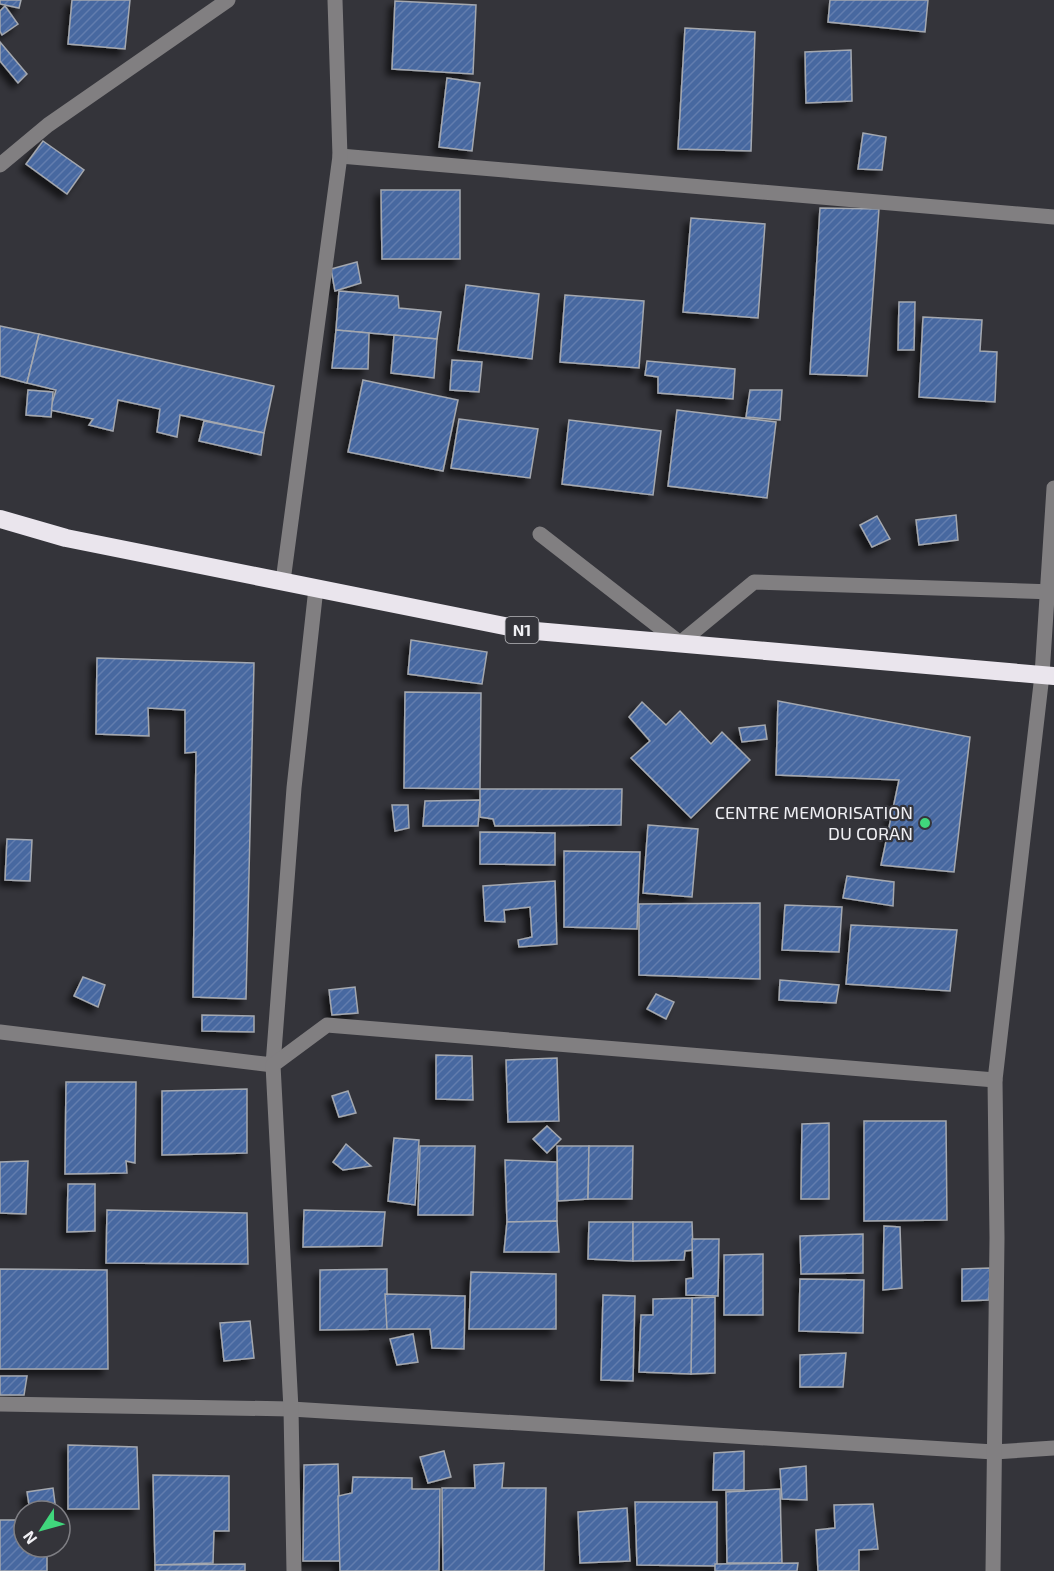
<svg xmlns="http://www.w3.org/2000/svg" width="1054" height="1571" viewBox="0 0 1054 1571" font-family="'Exo 2',sans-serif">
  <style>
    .building { fill: url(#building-hatch); stroke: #a4a8af; stroke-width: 1.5; filter: url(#shadow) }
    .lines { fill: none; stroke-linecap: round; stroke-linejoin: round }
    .minor { stroke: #817f81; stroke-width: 15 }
    .highway { stroke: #eae5ed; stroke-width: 18 }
    .poi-dot { fill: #40d77c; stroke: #34343a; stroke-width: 2 }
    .labels { text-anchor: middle; stroke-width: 4.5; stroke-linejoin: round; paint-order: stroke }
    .shield { fill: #34343a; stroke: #b8b8bc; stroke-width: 1.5 }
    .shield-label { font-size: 16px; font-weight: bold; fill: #f0f0f4 }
    .poi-label { font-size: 18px; fill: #f0f0f4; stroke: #34343a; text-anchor: end }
  </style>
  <defs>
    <pattern id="building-hatch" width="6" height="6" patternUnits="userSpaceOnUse" patternTransform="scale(1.5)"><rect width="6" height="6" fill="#4767a0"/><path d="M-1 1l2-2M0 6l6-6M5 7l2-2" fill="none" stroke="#627dae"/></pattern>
    <filter id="shadow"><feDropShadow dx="-5.5" dy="5.5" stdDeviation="3" flood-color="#0009"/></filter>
  </defs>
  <rect width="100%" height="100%" fill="#34343a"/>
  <!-- building -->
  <g class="building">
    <path d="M 0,0 L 21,0 L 19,8 L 0,4 Z"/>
    <path d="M 72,0 L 130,0 L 125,49 L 68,44 Z"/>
    <path d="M 830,0 L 928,0 L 925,32 L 828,22 Z"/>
    <path d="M 395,1 L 476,5 L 473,74 L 392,69 Z"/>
    <path d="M 5,6 L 18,24 L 2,35 L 0,31 L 0,11 Z"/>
    <path d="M 685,28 L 755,32 L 751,151 L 678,149 Z"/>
    <path d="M 0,42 L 27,74 L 18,83 L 0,61 Z"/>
    <path d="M 851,50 L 852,101 L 806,103 L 805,52 Z"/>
    <path d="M 447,78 L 480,83 L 472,151 L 439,147 Z"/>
    <path d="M 863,133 L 886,137 L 882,170 L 858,169 Z"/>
    <path d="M 43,141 L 84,170 L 67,194 L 26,164 Z"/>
    <path d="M 381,190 L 460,190 L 460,259 L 382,259 Z"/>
    <path d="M 820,208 L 879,209 L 867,376 L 810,374 Z"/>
    <path d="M 691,218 L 765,224 L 758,318 L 683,312 Z"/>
    <path d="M 357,262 L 361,283 L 335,291 L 331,269 Z"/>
    <path d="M 466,285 L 539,294 L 532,359 L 458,350 Z"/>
    <path d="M 339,291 L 398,296 L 399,308 L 441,312 L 437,339 L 336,330 Z"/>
    <path d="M 565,295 L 644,301 L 639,368 L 560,362 Z"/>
    <path d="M 899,302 L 915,302 L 914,350 L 898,350 Z"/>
    <path d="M 923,317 L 982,320 L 980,351 L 997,352 L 995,402 L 919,397 Z"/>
    <path d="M 0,326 L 39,334 L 27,383 L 0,376 Z"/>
    <path d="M 336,330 L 369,333 L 368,369 L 332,368 Z"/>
    <path d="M 39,334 L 274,386 L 264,433 L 180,415 L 177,437 L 157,432 L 160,409 L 118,400 L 113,431 L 89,425 L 93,419 L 50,410 L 56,390 L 27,383 Z"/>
    <path d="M 394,335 L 437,339 L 434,378 L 391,373 Z"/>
    <path d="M 452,360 L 482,362 L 479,392 L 450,390 Z"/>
    <path d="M 647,361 L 735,369 L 733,399 L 658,393 L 658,377 L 645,375 Z"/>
    <path d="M 363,380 L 458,400 L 443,471 L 348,452 Z"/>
    <path d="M 28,390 L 53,392 L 51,417 L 26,415 Z"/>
    <path d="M 750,390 L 782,390 L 780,420 L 746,417 Z"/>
    <path d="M 677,410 L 776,422 L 767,498 L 668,486 Z"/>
    <path d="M 459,419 L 538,429 L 530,478 L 451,468 Z"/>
    <path d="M 569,420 L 661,431 L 653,495 L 562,484 Z"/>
    <path d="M 204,421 L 264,433 L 261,455 L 199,441 Z"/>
    <path d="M 956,515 L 958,540 L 919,545 L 916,520 Z"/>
    <path d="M 877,516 L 890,539 L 872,547 L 860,525 Z"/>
    <path d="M 411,640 L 487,652 L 482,684 L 408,674 Z"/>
    <path d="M 97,658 L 254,663 L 246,999 L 193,997 L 196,752 L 185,753 L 185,710 L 148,708 L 149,736 L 96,734 Z"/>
    <path d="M 405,692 L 481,693 L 480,789 L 404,788 Z"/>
    <path d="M 778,701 L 970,737 L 954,872 L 881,865 L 899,780 L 776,775 Z"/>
    <path d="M 642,702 L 666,725 L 680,711 L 711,744 L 722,732 L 750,760 L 691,818 L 631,758 L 650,741 L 629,717 Z"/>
    <path d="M 765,725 L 767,739 L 742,742 L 739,728 Z"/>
    <path d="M 480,789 L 622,789 L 621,825 L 495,826 L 493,819 L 480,817 Z"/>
    <path d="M 480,800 L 478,826 L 423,826 L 425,801 Z"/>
    <path d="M 392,805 L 408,805 L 409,828 L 395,831 Z"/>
    <path d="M 648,825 L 698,829 L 692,897 L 643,893 Z"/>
    <path d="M 480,832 L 555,833 L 555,865 L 480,864 Z"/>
    <path d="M 7,839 L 32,840 L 30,881 L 5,880 Z"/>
    <path d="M 564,851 L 640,852 L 637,929 L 564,927 Z"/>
    <path d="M 847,876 L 894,882 L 893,906 L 843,898 Z"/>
    <path d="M 555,881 L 557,944 L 519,947 L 518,940 L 532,937 L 530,907 L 504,910 L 505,922 L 485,921 L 483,886 Z"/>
    <path d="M 760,903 L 760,979 L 639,975 L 639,904 Z"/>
    <path d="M 785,905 L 842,907 L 839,952 L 782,950 Z"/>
    <path d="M 851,925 L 957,930 L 950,991 L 846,984 Z"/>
    <path d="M 83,977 L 105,985 L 98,1007 L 74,996 Z"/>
    <path d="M 780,980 L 839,985 L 836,1003 L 779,1000 Z"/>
    <path d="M 355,987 L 358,1013 L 332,1015 L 329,990 Z"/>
    <path d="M 656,994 L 674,1002 L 666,1019 L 647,1009 Z"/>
    <path d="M 202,1015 L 254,1016 L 254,1032 L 202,1031 Z"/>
    <path d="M 436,1055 L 472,1056 L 473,1100 L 436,1099 Z"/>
    <path d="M 557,1058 L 559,1121 L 508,1122 L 506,1060 Z"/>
    <path d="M 66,1082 L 136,1082 L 135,1163 L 126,1161 L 127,1173 L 65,1174 Z"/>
    <path d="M 247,1089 L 247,1153 L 162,1155 L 162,1091 Z"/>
    <path d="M 348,1091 L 356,1113 L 339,1117 L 332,1096 Z"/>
    <path d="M 864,1121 L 946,1121 L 947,1220 L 864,1221 Z"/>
    <path d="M 829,1123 L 829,1199 L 801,1199 L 802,1124 Z"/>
    <path d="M 547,1126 L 561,1139 L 547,1153 L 533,1139 Z"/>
    <path d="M 394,1138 L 419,1140 L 415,1205 L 388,1201 Z"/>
    <path d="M 346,1144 L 371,1166 L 343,1170 L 333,1162 Z"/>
    <path d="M 420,1146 L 475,1146 L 473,1215 L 418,1215 Z"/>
    <path d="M 557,1146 L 589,1146 L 588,1199 L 558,1201 Z"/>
    <path d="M 589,1146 L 633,1146 L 632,1199 L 588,1199 Z"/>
    <path d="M 505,1160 L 557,1162 L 557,1221 L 507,1222 Z"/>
    <path d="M 28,1161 L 26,1214 L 0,1213 L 0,1162 Z"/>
    <path d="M 68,1184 L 95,1184 L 95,1231 L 67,1232 Z"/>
    <path d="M 107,1210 L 247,1213 L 248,1264 L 106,1263 Z"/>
    <path d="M 304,1210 L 385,1212 L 382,1246 L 303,1247 Z"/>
    <path d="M 557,1221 L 559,1252 L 504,1252 L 507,1222 Z"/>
    <path d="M 589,1222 L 633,1222 L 633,1261 L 588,1259 Z"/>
    <path d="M 633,1222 L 692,1222 L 693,1250 L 685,1251 L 684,1260 L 633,1261 Z"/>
    <path d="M 884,1226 L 900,1227 L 902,1288 L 883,1290 Z"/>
    <path d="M 863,1234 L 863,1273 L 801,1274 L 800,1236 Z"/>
    <path d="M 692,1239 L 719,1239 L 718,1296 L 686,1295 L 686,1279 L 693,1278 Z"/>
    <path d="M 763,1254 L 763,1315 L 724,1315 L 724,1255 Z"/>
    <path d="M 990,1268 L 989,1300 L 962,1301 L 962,1269 Z"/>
    <path d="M 0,1269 L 107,1270 L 108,1369 L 0,1369 Z"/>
    <path d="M 387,1269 L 387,1329 L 320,1330 L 320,1270 Z"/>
    <path d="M 471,1272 L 556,1274 L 556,1329 L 469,1329 Z"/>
    <path d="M 800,1279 L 864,1280 L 863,1333 L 799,1331 Z"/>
    <path d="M 385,1294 L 465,1296 L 464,1349 L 432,1348 L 430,1329 L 387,1329 Z"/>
    <path d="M 603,1295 L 635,1296 L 633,1381 L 601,1380 Z"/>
    <path d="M 715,1297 L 715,1373 L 691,1374 L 692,1298 Z"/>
    <path d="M 692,1298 L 691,1374 L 639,1372 L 641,1315 L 653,1315 L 653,1299 Z"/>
    <path d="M 250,1321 L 254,1358 L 224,1361 L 220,1323 Z"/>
    <path d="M 413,1334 L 418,1362 L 397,1365 L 390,1339 Z"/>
    <path d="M 846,1353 L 843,1387 L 800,1387 L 800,1355 Z"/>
    <path d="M 0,1376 L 27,1376 L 24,1395 L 0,1395 Z"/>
    <path d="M 68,1445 L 137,1447 L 139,1509 L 68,1509 Z"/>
    <path d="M 444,1451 L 451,1477 L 428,1483 L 420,1457 Z"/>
    <path d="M 744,1451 L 744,1490 L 713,1490 L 714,1453 Z"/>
    <path d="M 504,1463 L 502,1488 L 546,1488 L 544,1571 L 443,1571 L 442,1488 L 475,1488 L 474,1465 Z"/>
    <path d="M 338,1464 L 341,1561 L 303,1561 L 304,1465 Z"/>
    <path d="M 806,1466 L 807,1500 L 782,1499 L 780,1469 Z"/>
    <path d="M 153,1475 L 229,1476 L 229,1531 L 214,1531 L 213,1563 L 155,1565 Z"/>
    <path d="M 353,1477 L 412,1478 L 412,1489 L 440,1489 L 439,1571 L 340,1571 L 338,1496 L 352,1493 Z"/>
    <path d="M 53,1488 L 56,1511 L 30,1511 L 27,1492 Z"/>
    <path d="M 780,1489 L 782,1563 L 727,1563 L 726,1492 Z"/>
    <path d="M 635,1502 L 717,1502 L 717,1566 L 637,1565 Z"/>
    <path d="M 873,1504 L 878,1549 L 859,1550 L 859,1571 L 818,1571 L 816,1530 L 835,1528 L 834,1505 Z"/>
    <path d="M 627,1508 L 630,1561 L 580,1563 L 578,1512 Z"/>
    <path d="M 0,1520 L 24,1520 L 24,1547 L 47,1547 L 47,1571 L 0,1571 Z"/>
    <path d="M 798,1563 L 797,1571 L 715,1571 L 715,1564 Z"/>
    <path d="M 245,1564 L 245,1571 L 155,1571 L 155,1565 Z"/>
  </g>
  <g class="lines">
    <!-- minor -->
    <g class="minor">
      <path d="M 340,156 L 1054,217"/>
      <path d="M 0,165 L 48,125 L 228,0"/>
      <path d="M 540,534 L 680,643 L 754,582 L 1054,592"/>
      <path d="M 283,581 L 340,156 L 335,0"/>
      <path d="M 0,1032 L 273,1065 L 294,788 L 316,588"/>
      <path d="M 0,1404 L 291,1409 L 994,1452 L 1054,1448"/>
      <path d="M 294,1571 L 291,1409 L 273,1065 L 327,1025 L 995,1080"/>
      <path d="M 993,1571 L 997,1238 L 995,1080 L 1042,675 L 1054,488"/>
    </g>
    <!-- highway -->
    <path class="highway" d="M 0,519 L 66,538 L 524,630 L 1054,676"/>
  </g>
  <!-- markers -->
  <circle class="poi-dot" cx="925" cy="823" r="6"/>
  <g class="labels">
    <!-- shield labels -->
    <rect class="shield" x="505.5" y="617" width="33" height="26" rx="4.5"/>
    <g class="shield-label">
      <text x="522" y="636">N1</text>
    </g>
    <!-- poi labels -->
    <g class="poi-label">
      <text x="913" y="819">CENTRE MEMORISATION<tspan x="913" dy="21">DU CORAN</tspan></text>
    </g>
  </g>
  <!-- north arrow -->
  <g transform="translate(42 1529) rotate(234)"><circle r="28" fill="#34343a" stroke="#7f7f84" stroke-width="1.5"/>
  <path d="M0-4.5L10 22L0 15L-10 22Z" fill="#40d77c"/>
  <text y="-9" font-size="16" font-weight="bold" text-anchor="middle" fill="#f0f0f4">N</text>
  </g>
</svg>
